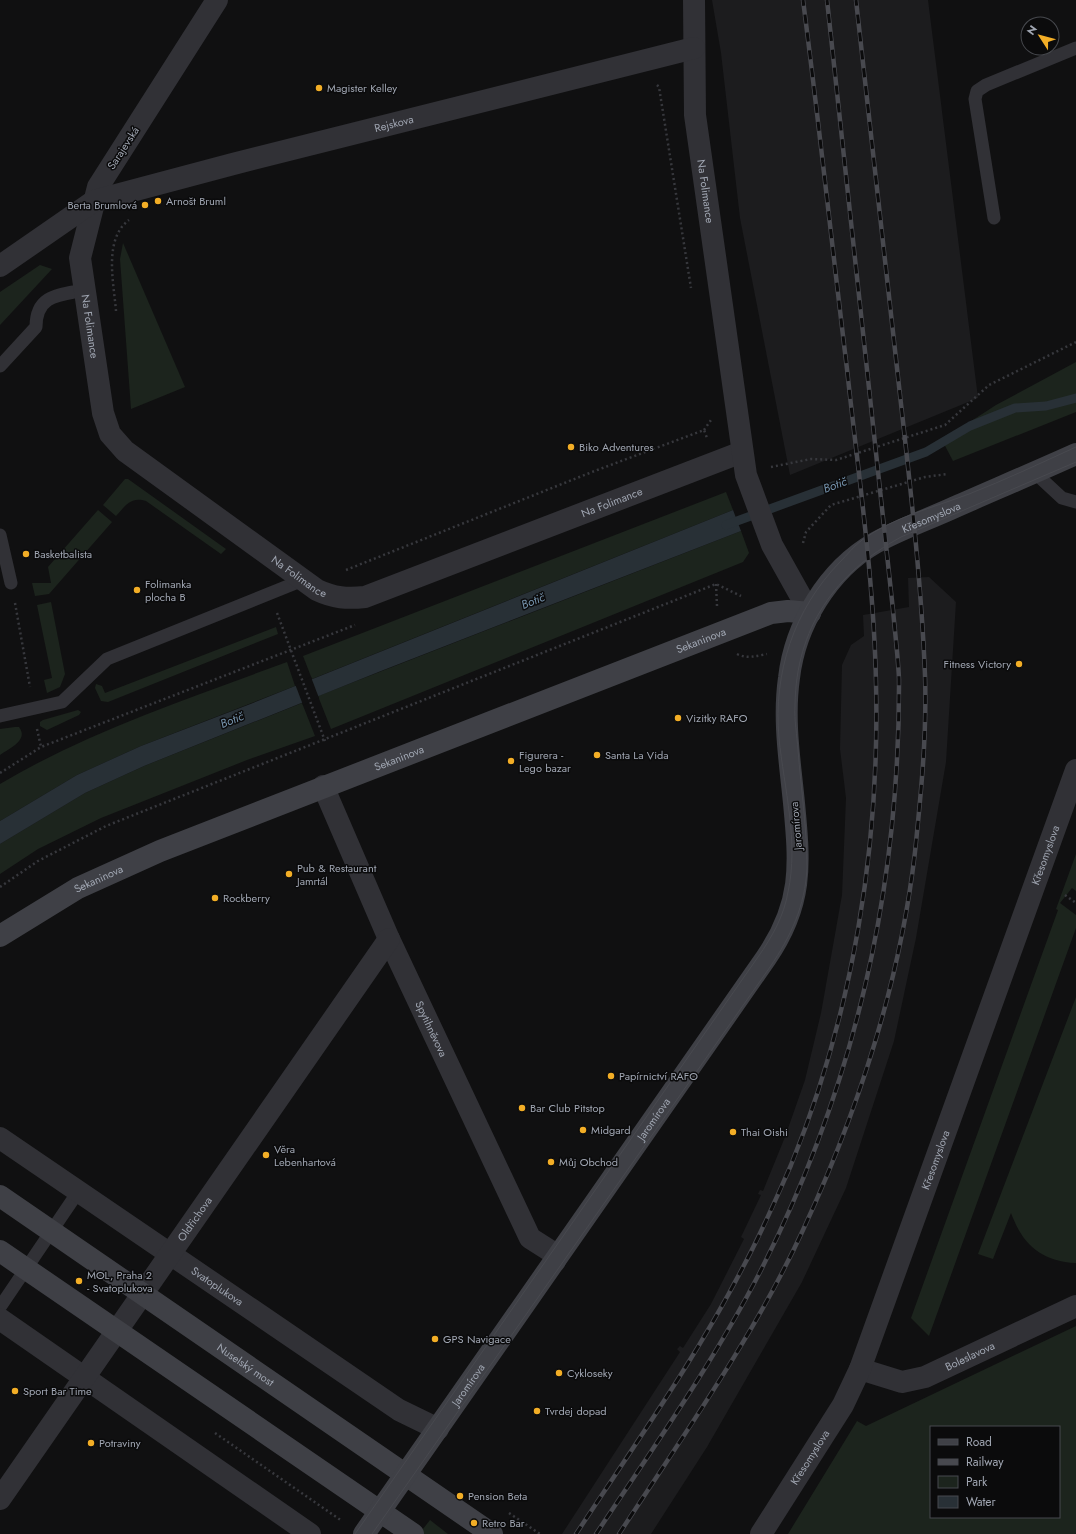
<svg xmlns="http://www.w3.org/2000/svg" width="1076" height="1534" viewBox="0 0 1076 1534" font-family="Jost,sans-serif">
  <style>
    .built { fill: #1c1c1e }
    .green { fill: #1c241d; fill-rule: evenodd }
    .water { fill: #283036 }
    .pier { fill: #101011 }
    .lines { fill: none; stroke-linecap: round; stroke-linejoin: round }
    .stream { stroke: #283036; stroke-width: 9 }
    .path { stroke: #37383d; stroke-width: 2.5; stroke-dasharray: 2 3; stroke-linecap: butt }
    .lane { stroke: #313136; stroke-width: 13 }
    .street { stroke: #313136; stroke-width: 22 }
    .secondary { stroke: #3f4046; stroke-width: 22 }
    .tram { stroke: #48494f; stroke-width: 1 }
    .rail-casing { stroke: #48494f; stroke-width: 4.5 }
    .rail { stroke: #0b0b0c; stroke-width: 3; stroke-dasharray: 9; stroke-linecap: butt }
    .poi-dot { fill: #f3ae26; stroke: #0b0b0c; stroke-width: 1.5 }
    .labels { text-anchor: middle; stroke-width: 3; stroke-linejoin: round; paint-order: stroke }
    .poi-label { font-size: 11px; fill: #a0a6b2; stroke: #0b0b0c; text-anchor: start }
    .street-label { font-size: 11px; fill: #a0a6b2; stroke: #0b0b0c }
    .water-label { font-size: 12px; font-style: italic; fill: #7694ae; stroke: #0b0b0c }
  </style>
  <rect width="100%" height="100%" fill="#101011"/>
  <!-- built -->
  <g class="built">
    <path d="M 712,0 L 928,0 L 978,398 L 790,475 L 740,218 L 721,53 Z"/>
    <path d="M 929,577 L 956,602 L 946,762 L 916,938 L 894,1041 L 846,1188 L 802,1282 L 707,1447 L 651,1534 L 562,1534 L 680,1352 L 677,1349 L 680,1346 L 683,1348 L 711,1304 L 744,1239 L 741,1237 L 761,1195 L 758,1194 L 760,1190 L 763,1191 L 785,1137 L 805,1080 L 821,1013 L 842,895 L 846,798 L 840,749 L 842,665 L 851,645 L 864,636 L 863,615 L 909,607 L 908,578 Z"/>
  </g>
  <!-- green -->
  <g class="green">
    <path d="M 123,243 L 185,387 L 131,409 L 120,259 Z"/>
    <path d="M 40,265 L 52,269 L 0,325 L 0,292 Z"/>
    <path d="M 1076,362 L 1076,412 L 953,461 L 942,440 L 996,405 Z"/>
    <path d="M 125,479 L 128,479 L 226,549 L 221,554 L 146,501 C 131,496 125,506 116,516 L 103,505 Z"/>
    <path d="M 726,492 L 733,510 L 312,679 L 303,656 Z"/>
    <path d="M 98,510 L 112,522 L 49,594 L 35,596 L 32,583 L 51,583 L 48,567 Z"/>
    <path d="M 741,531 L 749,553 L 743,562 L 331,729 L 318,696 Z"/>
    <path d="M 51,602 L 65,674 L 60,687 L 47,693 L 44,680 L 52,678 L 37,605 Z"/>
    <path d="M 276,627 L 278,634 L 108,702 L 101,701 L 95,688 L 96,684 L 102,686 L 105,693 Z"/>
    <path d="M 287,662 L 295,686 L 141,746 L 77,775 L 0,821 L 0,784 C 89,731 190,698 287,662 Z"/>
    <path d="M 302,703 L 315,736 L 247,760 L 101,818 L 38,849 L 0,874 L 0,844 L 85,793 L 144,766 Z"/>
    <path d="M 78,710 L 81,712 L 79,715 L 47,730 L 40,726 L 40,722 L 43,720 Z"/>
    <path d="M 15,727 L 19,727 C 29,740 10,748 0,755 L 0,729 Z"/>
    <path d="M 1076,854 L 1076,891 L 1072,888 L 1060,903 L 1076,915 L 1076,928 L 929,1336 L 911,1318 L 1058,910 L 1056,909 Z"/>
    <path d="M 1076,997 L 1076,1263 C 1041,1261 1023,1245 1011,1213 L 993,1259 L 978,1254 Z"/>
    <path d="M 1076,1326 L 1076,1534 L 788,1534 L 857,1421 L 866,1426 ZM 931,1427 L 1059,1427 L 1059,1517 L 931,1517 Z"/>
    <path d="M 430,1520 L 448,1534 L 419,1534 Z"/>
  </g>
  <!-- water -->
  <path class="water" d="M 733,510 L 741,531 L 381,671 L 144,766 L 85,793 L 0,844 L 0,821 L 77,775 L 141,746 L 253,703 Z"/>
  <!-- pier -->
  <path class="pier" d="M 311,677 L 319,698 L 303,705 L 295,684 Z"/>
  <g class="lines">
    <!-- stream -->
    <path class="stream" d="M 726,525 L 926,452 L 970,426 L 1015,408 L 1046,406 L 1076,398"/>
    <!-- path -->
    <g class="path">
      <path d="M 657,85 L 659,87 L 691,288"/>
      <path d="M 116,311 C 114,284 103,239 129,220"/>
      <path d="M 704,430 L 711,420"/>
      <path d="M 771,467 L 811,459 L 836,460 L 945,425 L 989,385 L 1076,342"/>
      <path d="M 803,543 L 806,532 L 831,505 L 925,477 L 947,474"/>
      <path d="M 346,570 L 592,472 L 704,430 L 707,438"/>
      <path d="M 716,584 L 717,606"/>
      <path d="M 15,603 L 30,687"/>
      <path d="M 277,613 L 325,741"/>
      <path d="M 737,654 C 747,659 756,656 767,654"/>
      <path d="M 37,729 L 41,747"/>
      <path d="M 0,773 L 41,747 L 355,625"/>
      <path d="M 0,887 L 38,861 L 106,826 L 716,584 L 741,596"/>
      <path d="M 1065,895 L 1076,903"/>
      <path d="M 215,1433 L 342,1521"/>
      <path d="M 509,1513 L 540,1534"/>
    </g>
    <!-- lane -->
    <g class="lane">
      <path d="M 994,218 L 975,99 L 977,91 L 986,85 L 1076,48"/>
      <path d="M 0,366 L 36,327 C 36,294 60,295 85,290"/>
      <path d="M 1034,472 L 1062,498 L 1076,502"/>
      <path d="M 0,535 L 11,583"/>
      <path d="M 0,716 L 62,702 L 107,659 L 303,580"/>
      <path d="M 0,1307 L 78,1192"/>
    </g>
    <!-- street -->
    <g class="street">
      <path id="s1" d="M 217,0 L 98,187 L 80,258 L 103,413 L 110,434 L 125,451 L 317,590 C 334,598 347,599 365,597 L 742,452"/>
      <path id="s2" d="M 694,0 L 695,115 L 746,475 L 772,545 L 810,613"/>
      <path id="s3" d="M 0,266 L 94,201 L 233,164 L 694,48"/>
      <path id="s4" d="M 323,786 L 389,939 L 530,1238 L 552,1252 L 555,1261"/>
      <path id="s5" d="M 0,1138 L 399,1410 L 438,1429"/>
      <path d="M 0,1319 L 310,1534"/>
      <path id="s6" d="M 860,1369 L 902,1382 L 925,1377 L 1076,1306"/>
      <path id="s7" d="M 0,1499 L 389,939"/>
      <path id="s8" d="M 761,1534 L 843,1405 L 860,1369 L 1076,770"/>
    </g>
    <!-- secondary -->
    <g class="secondary">
      <path id="s9" d="M 0,936 L 78,888 L 160,851 L 771,613 L 788,611 L 810,613"/>
      <path id="s10" d="M 0,1196 L 492,1534"/>
      <path d="M 0,1251 L 413,1534"/>
      <path id="s11" d="M 364,1534 L 766,958 C 803,904 800,866 794,803 C 790,762 783,720 789,678 C 795,625 828,570 875,543 C 900,529 929,519 955,507 C 996,489 1036,472 1076,454"/>
    </g>
    <!-- tram -->
    <g class="tram">
      <path d="M 355,1534 L 758,957 C 772,937 784,916 788,892 C 799,842 784,788 779,738 C 773,673 794,609 840,562 C 847,555 854,546 862,540 C 894,517 932,508 969,494 C 1005,480 1041,463 1076,447"/>
      <path d="M 372,1534 L 770,967 C 791,936 805,906 807,868 C 807,829 801,789 798,750 C 797,735 794,720 795,705 C 796,628 835,573 901,537 L 1076,462"/>
    </g>
    <!-- rail casing -->
    <g class="rail-casing">
      <g id="rail">
        <path d="M 576,1534 C 633,1447 695,1360 743,1267 C 761,1234 776,1199 791,1165 C 853,1013 880,846 876,683 C 874,579 858,472 847,369 C 832,246 819,123 803,0"/>
        <path d="M 596,1534 C 653,1448 713,1363 760,1272 C 855,1086 900,887 899,679 C 898,656 895,633 893,610 L 827,0"/>
        <path d="M 619,1534 C 682,1437 755,1335 803,1230 C 858,1111 900,982 915,852 C 921,794 927,734 925,675 C 921,575 909,476 898,377 C 884,251 870,126 856,0"/>
      </g>
    </g>
    <!-- rail -->
    <use href="#rail" class="rail"/>
  </g>
  <!-- markers -->
  <g class="poi-dot">
    <circle cx="319" cy="88" r="4"/>
    <circle cx="158" cy="201" r="4"/>
    <circle cx="145" cy="205" r="4"/>
    <circle cx="571" cy="447" r="4"/>
    <circle cx="26" cy="554" r="4"/>
    <circle cx="137" cy="590" r="4"/>
    <circle cx="1019" cy="664" r="4"/>
    <circle cx="678" cy="718" r="4"/>
    <circle cx="597" cy="755" r="4"/>
    <circle cx="511" cy="761" r="4"/>
    <circle cx="289" cy="874" r="4"/>
    <circle cx="215" cy="898" r="4"/>
    <circle cx="611" cy="1076" r="4"/>
    <circle cx="522" cy="1108" r="4"/>
    <circle cx="583" cy="1130" r="4"/>
    <circle cx="733" cy="1132" r="4"/>
    <circle cx="266" cy="1155" r="4"/>
    <circle cx="551" cy="1162" r="4"/>
    <circle cx="79" cy="1281" r="4"/>
    <circle cx="435" cy="1339" r="4"/>
    <circle cx="559" cy="1373" r="4"/>
    <circle cx="15" cy="1391" r="4"/>
    <circle cx="537" cy="1411" r="4"/>
    <circle cx="91" cy="1443" r="4"/>
    <circle cx="460" cy="1496" r="4"/>
    <circle cx="474" cy="1523" r="4"/>
  </g>
  <g class="labels">
    <!-- poi labels -->
    <g class="poi-label">
      <text x="327" y="92">Magister Kelley</text>
      <text x="166" y="205">Arnošt Bruml</text>
      <text x="137" y="209" text-anchor="end">Berta Brumlová</text>
      <text x="579" y="451">Biko Adventures</text>
      <text x="34" y="558">Basketbalista</text>
      <text x="145" y="588">Folimanka<tspan x="145" dy="13">plocha B</tspan></text>
      <text x="1011" y="668" text-anchor="end">Fitness Victory</text>
      <text x="686" y="722">Vizitky RAFO</text>
      <text x="519" y="759">Figurera -<tspan x="519" dy="13">Lego bazar</tspan></text>
      <text x="605" y="759">Santa La Vida</text>
      <text x="297" y="872">Pub &amp; Restaurant<tspan x="297" dy="13">Jamrtál</tspan></text>
      <text x="223" y="902">Rockberry</text>
      <text x="619" y="1080">Papírnictví RAFO</text>
      <text x="530" y="1112">Bar Club Pitstop</text>
      <text x="591" y="1134">Midgard</text>
      <text x="741" y="1136">Thai Oishi</text>
      <text x="274" y="1153">Věra<tspan x="274" dy="13">Lebenhartová</tspan></text>
      <text x="559" y="1166">Můj Obchod</text>
      <text x="87" y="1279">MOL, Praha 2<tspan x="87" dy="13">- Svatoplukova</tspan></text>
      <text x="443" y="1343">GPS Navigace</text>
      <text x="567" y="1377">Cykloseky</text>
      <text x="23" y="1395">Sport Bar Time</text>
      <text x="545" y="1415">Tvrdej dopad</text>
      <text x="99" y="1447">Potraviny</text>
      <text x="468" y="1500">Pension Beta</text>
      <text x="482" y="1527">Retro Bar</text>
    </g>
    <!-- street labels -->
    <g class="street-label">
      <text dy="4" stroke="none"><textPath href="#s3" startOffset="424">Rejskova</textPath></text>
      <text transform="translate(123 148) rotate(-57)" y="4">Sarajevská</text>
      <text dy="4" stroke="none"><textPath href="#s2" startOffset="192">Na Folimance</textPath></text>
      <text dy="4" stroke="none"><textPath href="#s1" startOffset="364">Na Folimance</textPath></text>
      <text dy="4" stroke="none"><textPath href="#s1" startOffset="1047">Na Folimance</textPath></text>
      <text dy="4" stroke="none"><textPath href="#s11" startOffset="1217">Křesomyslova</textPath></text>
      <text dy="4" stroke="none"><textPath href="#s1" startOffset="711">Na Folimance</textPath></text>
      <text dy="4" stroke="none"><textPath href="#s9" startOffset="762">Sekaninova</textPath></text>
      <text dy="4" stroke="none"><textPath href="#s9" startOffset="438">Sekaninova</textPath></text>
      <text transform="translate(796 826) rotate(-95)" y="4">Jaromírova</text>
      <text dy="4" stroke="none"><textPath href="#s8" startOffset="739">Křesomyslova</textPath></text>
      <text dy="4" stroke="none"><textPath href="#s9" startOffset="114">Sekaninova</textPath></text>
      <text dy="4" stroke="none"><textPath href="#s4" startOffset="266">Spytihněvova</textPath></text>
      <text dy="4" stroke="none"><textPath href="#s11" startOffset="506">Jaromírova</textPath></text>
      <text dy="4" stroke="none"><textPath href="#s8" startOffset="415">Křesomyslova</textPath></text>
      <text dy="4" stroke="none"><textPath href="#s7" startOffset="341">Oldřichova</textPath></text>
      <text dy="4" stroke="none"><textPath href="#s5" startOffset="263">Svatoplukova</textPath></text>
      <text dy="4" stroke="none"><textPath href="#s6" startOffset="117">Boleslavova</textPath></text>
      <text dy="4" stroke="none"><textPath href="#s10" startOffset="298">Nuselský most</textPath></text>
      <text dy="4" stroke="none"><textPath href="#s11" startOffset="182">Jaromírova</textPath></text>
      <text dy="4" stroke="none"><textPath href="#s8" startOffset="91">Křesomyslova</textPath></text>
    </g>
    <!-- water labels -->
    <g class="water-label">
      <text transform="translate(835 485) rotate(-20)" y="4">Botič</text>
      <text transform="translate(533 601) rotate(-22)" y="4">Botič</text>
      <text transform="translate(232 720) rotate(-22)" y="4">Botič</text>
    </g>
  </g>
  <!-- legend -->
  <rect x="930" y="1426" width="130" height="92" fill="#0b0b0c" stroke="#47494e"/>
  <rect x="938" y="1439" width="20" height="6" fill="#3f4046" stroke="#47494e"/>
  <text x="966" y="1446" font-size="12" fill="#a0a6b2">Road</text>
  <rect x="938" y="1459" width="20" height="6" fill="#48494f" stroke="#47494e"/>
  <text x="966" y="1466" font-size="12" fill="#a0a6b2">Railway</text>
  <rect x="938" y="1476" width="20" height="12" fill="#1c241d" stroke="#47494e"/>
  <text x="966" y="1486" font-size="12" fill="#a0a6b2">Park</text>
  <rect x="938" y="1496" width="20" height="12" fill="#283036" stroke="#47494e"/>
  <text x="966" y="1506" font-size="12" fill="#a0a6b2">Water</text>
  <!-- north arrow -->
  <g transform="translate(1040 36) rotate(306)"><circle r="19" fill="#0b0b0c" stroke="#47494e"/>
  <path d="M0-3L7 15L0 10L-7 15Z" fill="#f3ae26"/>
  <text y="-6" font-size="11" font-weight="bold" text-anchor="middle" fill="#a0a6b2">N</text>
  </g>
</svg>
